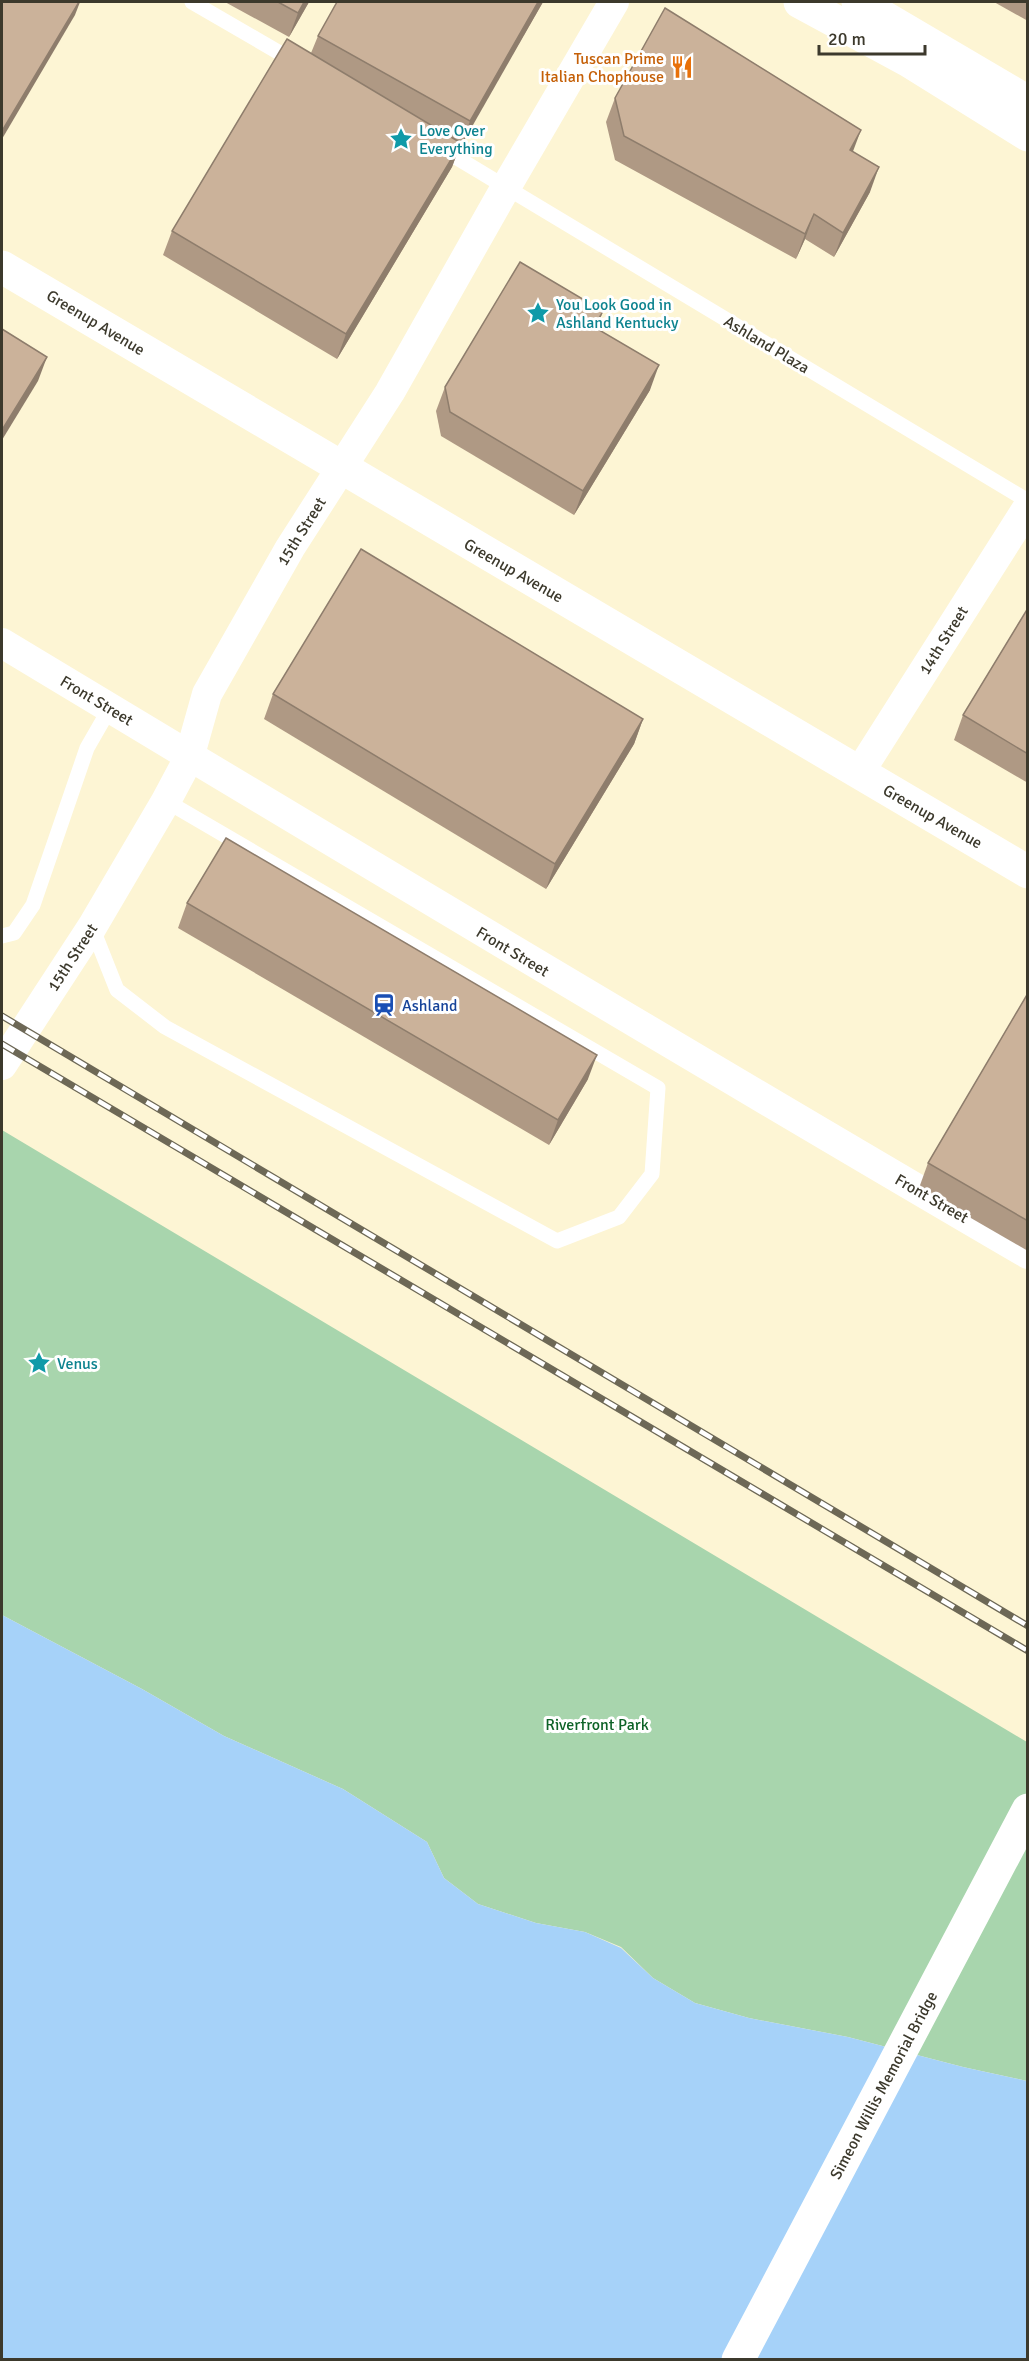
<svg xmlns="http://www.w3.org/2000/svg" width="1029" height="2361" viewBox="0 0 1029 2361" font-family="Signika,sans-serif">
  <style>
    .green { fill: #a8d5ad }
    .water { fill: #a6d2f9 }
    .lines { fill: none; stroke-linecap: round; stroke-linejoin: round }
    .service { stroke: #fff; stroke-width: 15 }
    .minor { stroke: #fff; stroke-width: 30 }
    .secondary { stroke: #fff; stroke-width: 33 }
    .trunk { stroke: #fff; stroke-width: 33 }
    .rail-casing { stroke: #6d6856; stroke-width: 7 }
    .rail { stroke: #fff; stroke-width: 4.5; stroke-dasharray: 14; stroke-linecap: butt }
    .wall { fill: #af9984 }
    .shaded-wall { fill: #8e7d6c }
    .building { fill: #cbb29a; stroke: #8e7d6c; stroke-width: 1.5 }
    .labels { text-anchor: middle; stroke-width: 6; stroke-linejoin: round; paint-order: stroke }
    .food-label { font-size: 16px; fill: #c56008; stroke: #fff; text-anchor: end }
    .culture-label { font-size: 16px; fill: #0d838f; stroke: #fff; text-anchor: start }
    .street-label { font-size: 16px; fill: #3c392c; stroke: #fff }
    .transit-label { font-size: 16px; fill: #164399; stroke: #fff; text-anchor: start }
    .park-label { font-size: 16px; fill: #0d6227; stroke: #fff }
  </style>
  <rect width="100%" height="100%" fill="#fdf5d4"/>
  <!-- green -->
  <path class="green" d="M 2,1130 L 1027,1742 L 1027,2081 L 963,2067 L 848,2037 L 749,2018 L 695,2003 L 653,1978 L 621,1947 L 585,1932 L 536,1923 L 478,1904 L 444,1878 L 427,1842 L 343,1789 L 224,1736 L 142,1689 L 2,1615 Z"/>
  <!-- water -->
  <path class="water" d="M 2,1615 L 142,1689 L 224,1736 L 343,1789 L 427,1842 L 444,1878 L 478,1904 L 536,1923 L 585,1932 L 621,1948 L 653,1978 L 695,2003 L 749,2018 L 848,2037 L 963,2067 L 1027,2081 L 1027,2359 L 2,2359 Z"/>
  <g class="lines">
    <!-- service -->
    <g class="service">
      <path d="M 192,2 L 297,63"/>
      <path d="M 439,147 L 1028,501"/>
      <path d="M 92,927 L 117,990 L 165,1027 L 557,1241 L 619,1217 L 652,1174 L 658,1088 L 166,801"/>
      <path d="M 2,936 L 14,933 L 33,905 L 87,748 L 110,708"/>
    </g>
    <!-- minor -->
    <g class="minor">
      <path d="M 2,643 C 342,848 684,1053 1028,1254"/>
      <path d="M 859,773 L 1028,507"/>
      <path d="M 2,1065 L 92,927 L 166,801 L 189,758 L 207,694 L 290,548 L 390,392 L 506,187 L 614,2"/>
    </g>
    <!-- secondary -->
    <g class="secondary">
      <path d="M 800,2 L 909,61 L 1028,135"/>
      <path d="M 858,2 L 1028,102"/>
    </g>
    <!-- trunk -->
    <g class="trunk">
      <path d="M 2,267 L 1028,872"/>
      <path d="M 738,2360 L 1028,1810"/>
    </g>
    <!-- rail casing -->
    <g class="rail-casing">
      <g id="rail">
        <path d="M 2,1016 L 1028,1626"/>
        <path d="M 2,1044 L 1028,1651"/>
      </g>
    </g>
    <!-- rail -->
    <use href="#rail" class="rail"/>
  </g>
  <!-- wall -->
  <g class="wall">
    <path d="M 225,2 L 309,2 L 289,37 Z"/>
    <path d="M 543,2 L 460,145 L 452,167 L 337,359 L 163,255 L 172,231 L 311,53 L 318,36 Z"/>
    <path d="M 994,2 L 1028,2 L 1028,21 Z"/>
    <path d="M 615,98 L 853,151 L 870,192 L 834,257 L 805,239 L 796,259 L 615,160 L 606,122 Z"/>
    <path d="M 597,329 L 650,390 L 574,515 L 441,436 L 436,411 L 445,387 Z"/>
    <path d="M 1028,608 L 1028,783 L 954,740 L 963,715 Z"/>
    <path d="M 273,694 L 643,719 L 634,744 L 546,889 L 264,719 Z"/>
    <path d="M 187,903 L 588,1079 L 549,1145 L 178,928 Z"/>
    <path d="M 1028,993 L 1028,1251 L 919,1188 L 928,1163 Z"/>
  </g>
  <!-- shaded-wall -->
  <g class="shaded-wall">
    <path d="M 79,2 L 80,2 L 75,15 L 2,139 L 2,131 Z"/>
    <path d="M 304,2 L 309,2 L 289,37 L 298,13 Z"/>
    <path d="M 538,2 L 543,2 L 461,146 L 470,121 Z"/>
    <path d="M 861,130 L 852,154 L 850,150 Z"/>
    <path d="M 461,143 L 452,167 L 337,359 L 346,334 Z"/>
    <path d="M 879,167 L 870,192 L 834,257 L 843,233 Z"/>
    <path d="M 814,214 L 805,239 L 796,259 L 805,234 Z"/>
    <path d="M 603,311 L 594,336 L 594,327 Z"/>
    <path d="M 47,357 L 38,381 L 2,440 L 2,430 Z"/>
    <path d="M 659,365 L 650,390 L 574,515 L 583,491 Z"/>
    <path d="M 643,719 L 634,744 L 546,889 L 555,864 Z"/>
    <path d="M 597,1055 L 588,1079 L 549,1145 L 558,1120 Z"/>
  </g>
  <!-- building -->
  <g class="building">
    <path d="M 2,2 L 79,2 L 2,131 Z"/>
    <path d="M 278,2 L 304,2 L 298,13 Z"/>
    <path d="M 337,2 L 538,2 L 470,121 L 318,36 Z"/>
    <path d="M 665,8 L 861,130 L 850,150 L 879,167 L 843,233 L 814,214 L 805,234 L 624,136 L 615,98 Z"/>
    <path d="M 287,39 L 461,143 L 346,334 L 172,231 Z"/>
    <path d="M 520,262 L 603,311 L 594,327 L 659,365 L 583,491 L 450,412 L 445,387 Z"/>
    <path d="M 2,329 L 47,357 L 2,430 Z"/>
    <path d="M 361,549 L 643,719 L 555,864 L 273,694 Z"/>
    <path d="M 1028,608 L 1028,754 L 963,715 Z"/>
    <path d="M 226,838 L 597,1055 L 558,1120 L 187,903 Z"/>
    <path d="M 1028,993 L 1028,1221 L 928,1163 Z"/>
  </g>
  <!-- icons -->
  <defs>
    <g id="restaurant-bare" transform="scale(1.8)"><path d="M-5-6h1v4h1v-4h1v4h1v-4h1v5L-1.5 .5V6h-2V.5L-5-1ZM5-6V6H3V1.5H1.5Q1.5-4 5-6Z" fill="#e8710a" stroke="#fff" stroke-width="2.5" paint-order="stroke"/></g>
    <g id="sight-bare" transform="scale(1.8)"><path d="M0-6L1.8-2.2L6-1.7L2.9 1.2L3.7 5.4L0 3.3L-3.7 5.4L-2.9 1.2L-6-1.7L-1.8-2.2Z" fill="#0f9aa8" stroke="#fff" stroke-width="2.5" paint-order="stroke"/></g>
    <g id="station-bare" transform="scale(1.8)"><path d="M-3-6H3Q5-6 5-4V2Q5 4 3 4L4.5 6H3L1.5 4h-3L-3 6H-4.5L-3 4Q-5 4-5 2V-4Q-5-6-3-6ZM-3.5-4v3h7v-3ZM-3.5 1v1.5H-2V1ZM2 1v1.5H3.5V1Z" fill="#1a4fb4" stroke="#fff" stroke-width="2.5" paint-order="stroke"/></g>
  </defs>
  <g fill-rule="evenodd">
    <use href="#restaurant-bare" x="682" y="67"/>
    <use href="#sight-bare" x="401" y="139"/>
    <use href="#sight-bare" x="538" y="313"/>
    <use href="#station-bare" x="384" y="1005"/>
    <use href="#sight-bare" x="39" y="1363"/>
  </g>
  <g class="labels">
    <!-- food labels -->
    <g class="food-label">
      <text x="664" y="64">Tuscan Prime<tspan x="664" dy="18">Italian Chophouse</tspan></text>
    </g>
    <!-- culture labels -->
    <g class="culture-label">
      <text x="419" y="136">Love Over<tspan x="419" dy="18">Everything</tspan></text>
      <text x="556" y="310">You Look Good in<tspan x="556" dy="18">Ashland Kentucky</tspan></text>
      <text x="57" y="1369">Venus</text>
    </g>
    <!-- street labels -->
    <g class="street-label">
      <text transform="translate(96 322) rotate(31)" y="6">Greenup Avenue</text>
      <text transform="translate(767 344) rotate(31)" y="6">Ashland Plaza</text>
      <text transform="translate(301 531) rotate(-58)" y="6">15th Street</text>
      <text transform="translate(514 570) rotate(30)" y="6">Greenup Avenue</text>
      <text transform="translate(943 640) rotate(-58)" y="6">14th Street</text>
      <text transform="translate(97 700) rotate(31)" y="6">Front Street</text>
      <text transform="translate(933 816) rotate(30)" y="6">Greenup Avenue</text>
      <text transform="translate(513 951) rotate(31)" y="6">Front Street</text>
      <text transform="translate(72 957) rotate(-57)" y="6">15th Street</text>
      <text transform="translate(932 1198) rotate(30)" y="6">Front Street</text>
      <text transform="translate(883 2085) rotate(-62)" y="6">Simeon Willis Memorial Bridge</text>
    </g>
    <!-- transit labels -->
    <g class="transit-label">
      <text x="402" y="1011">Ashland</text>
    </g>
    <!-- park labels -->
    <g class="park-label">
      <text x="597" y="1730">Riverfront Park</text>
    </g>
  </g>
  <!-- border -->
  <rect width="1029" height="2361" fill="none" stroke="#3c392c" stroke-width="6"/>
  <!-- scale -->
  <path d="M819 45v9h106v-9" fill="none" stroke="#3c392c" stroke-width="3"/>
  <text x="828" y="45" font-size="18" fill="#3c392c" stroke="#ffffff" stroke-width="4.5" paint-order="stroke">20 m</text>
</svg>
